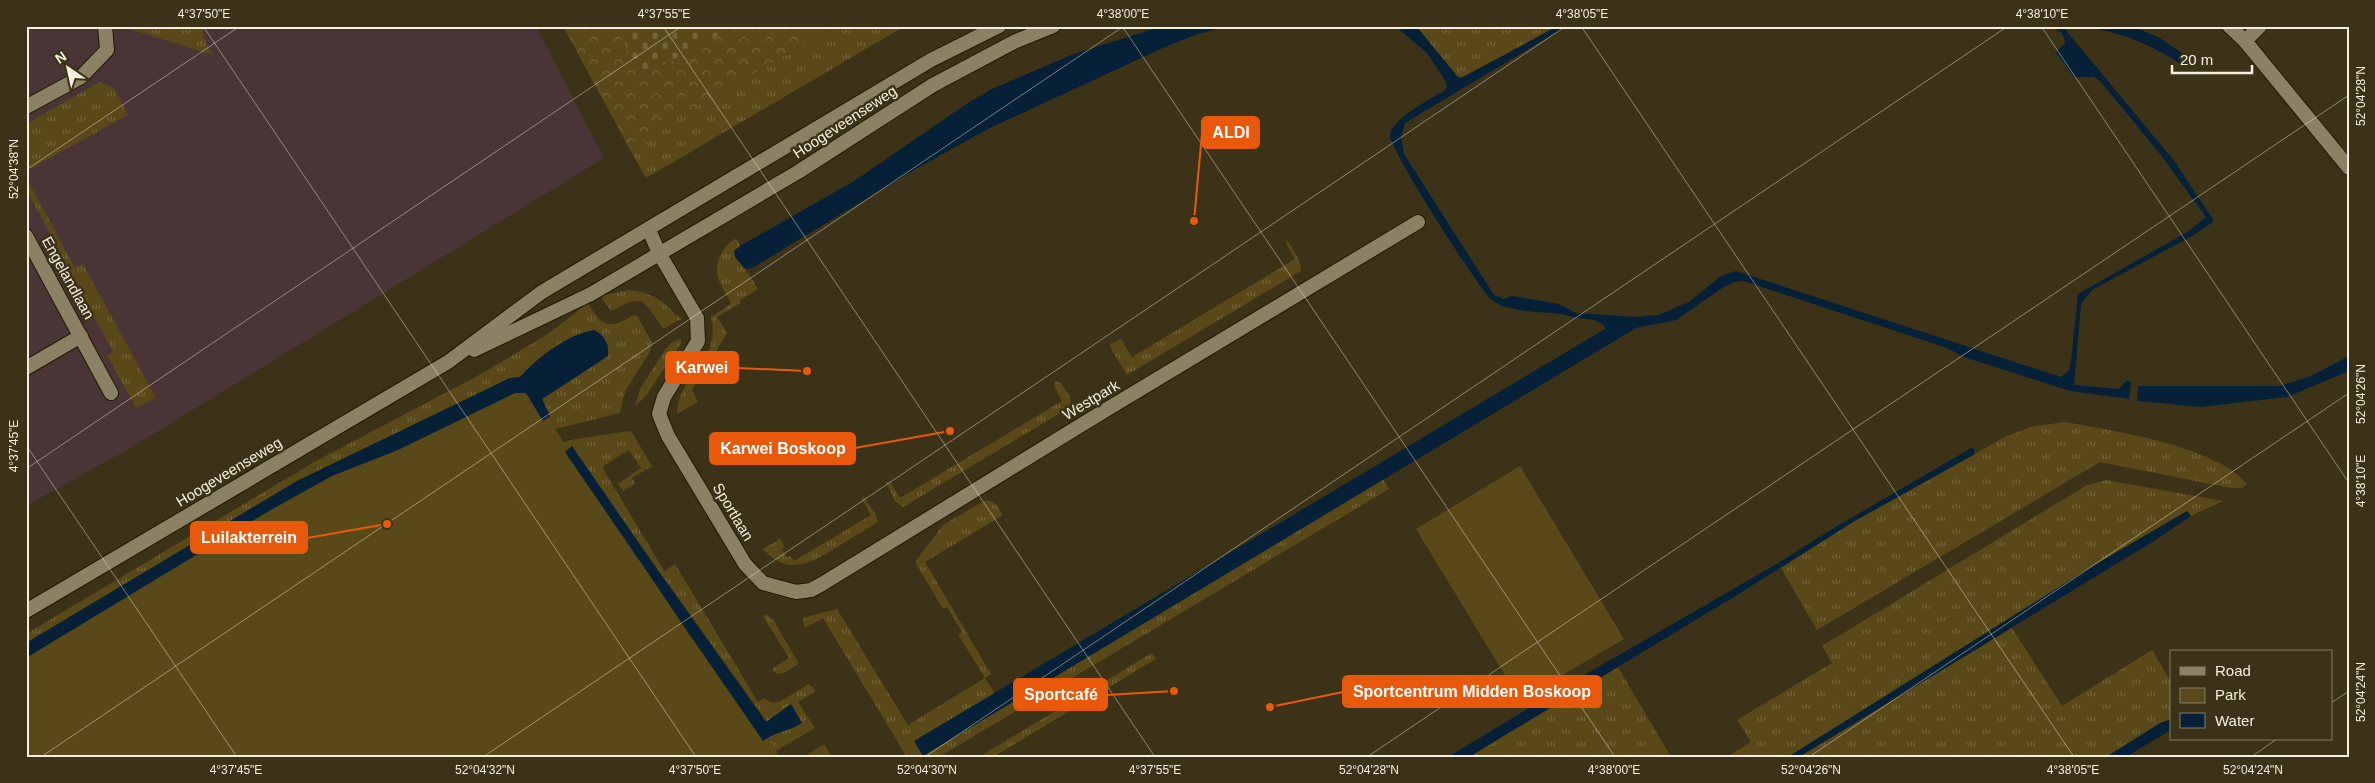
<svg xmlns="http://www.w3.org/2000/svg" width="2375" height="783" viewBox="0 0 2375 783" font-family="Helvetica,sans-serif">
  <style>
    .industrial { fill: #493436 }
    .grass { fill: url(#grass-tufts) }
    .forest { fill: url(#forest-crowns) }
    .cemetery { fill: url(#cemetery-stones) }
    .green { fill: #5a4918 }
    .water { fill: #062137 }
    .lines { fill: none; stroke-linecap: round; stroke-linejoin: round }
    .minor-casing { stroke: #221901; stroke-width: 16 }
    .secondary-casing { stroke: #221901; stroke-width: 16 }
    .minor { stroke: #8b8164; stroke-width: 14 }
    .secondary { stroke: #8b8164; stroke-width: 14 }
    .ticks { fill: none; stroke: #f5efdf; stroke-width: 1; stroke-opacity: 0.45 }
    .labels { text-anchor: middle; stroke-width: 5; stroke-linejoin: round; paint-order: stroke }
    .street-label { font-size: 15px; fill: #f5efdf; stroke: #3b3217 }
    .leader { fill: none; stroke: #e8590c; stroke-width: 2 }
    .callout-dot { fill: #e8590c; stroke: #3b3217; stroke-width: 2 }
    .callout { fill: #e8590c; stroke: #e8590c; stroke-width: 2 }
    .callout-label { font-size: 16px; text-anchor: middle; font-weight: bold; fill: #fff }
    .neatline { fill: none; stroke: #f5efdf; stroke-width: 2 }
    .ticks-label { font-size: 12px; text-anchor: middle; fill: #f5efdf }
  </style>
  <defs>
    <pattern id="grass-tufts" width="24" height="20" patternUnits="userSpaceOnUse" patternTransform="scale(1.25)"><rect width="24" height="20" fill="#5a4918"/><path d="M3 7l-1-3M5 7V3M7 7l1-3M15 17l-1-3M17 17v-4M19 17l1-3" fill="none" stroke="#726439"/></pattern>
    <pattern id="forest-crowns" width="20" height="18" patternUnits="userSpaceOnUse" patternTransform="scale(1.25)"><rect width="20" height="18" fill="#5a4918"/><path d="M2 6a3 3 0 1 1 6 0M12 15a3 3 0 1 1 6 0" fill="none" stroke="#726439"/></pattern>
    <pattern id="cemetery-stones" width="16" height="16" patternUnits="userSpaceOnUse" patternTransform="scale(1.25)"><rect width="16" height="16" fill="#5a4918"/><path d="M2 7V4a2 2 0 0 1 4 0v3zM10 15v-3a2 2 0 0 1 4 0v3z" fill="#726439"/></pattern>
  </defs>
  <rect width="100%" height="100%" fill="#3b3217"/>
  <!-- industrial -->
  <path class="industrial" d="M 26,26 L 536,26 L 604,158 L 129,449 L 26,506 Z"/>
  <!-- grass -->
  <g class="grass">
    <path d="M 128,26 L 200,26 L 203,28 L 203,38 L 206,39 L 206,43 L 213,55 L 130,29 Z"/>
    <path d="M 836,26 L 905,26 L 646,178 L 628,146 Z"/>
    <path d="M 1416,26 L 1558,26 L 1461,78 L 1457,76 Z"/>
    <path d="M 100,82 L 114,88 L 128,115 L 26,171 L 26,124 Z"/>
    <path d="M 26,177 L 75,268 L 83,264 L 156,398 L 136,408 L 107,355 L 113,352 L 26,189 Z"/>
    <path d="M 736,238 L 740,246 L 734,251 L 758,289 L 740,300 L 741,303 L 717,317 L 727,333 L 692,390 L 698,402 L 677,414 C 678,373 722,364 711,317 L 731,304 C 728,296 723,290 720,283 C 712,265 721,248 736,238 Z"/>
    <path d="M 1287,240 L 1300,262 L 1301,271 L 1127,375 L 1109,345 L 1121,339 L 1132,357 L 1295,259 L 1285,241 Z"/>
    <path d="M 629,290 C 650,292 663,300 677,316 L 679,315 L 681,319 L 663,329 L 650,309 L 641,301 L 629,302 L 611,311 L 600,296 Z"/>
    <path d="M 588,303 C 602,328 609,329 634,315 L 637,316 L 652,342 L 650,352 L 625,391 L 620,413 L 535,434 L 550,416 L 542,399 L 608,356 L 608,345 L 598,332 C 567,336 541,354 520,377 L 510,378 L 297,481 L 26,643 L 26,634 L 316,461 L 483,373 L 548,334 Z"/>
    <path d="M 679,339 L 681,339 L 681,343 L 645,397 L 635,406 L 640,389 L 665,350 L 670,344 Z"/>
    <path d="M 1055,381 L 1061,383 L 1070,397 L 1072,406 L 903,507 L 895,501 L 886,482 L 890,482 L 900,498 L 1062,401 L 1054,386 Z"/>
    <path d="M 2064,422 C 2111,430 2216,446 2247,484 L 2242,488 L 2231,488 L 2100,462 L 1817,630 L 1781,568 L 1853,522 L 2005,437 L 2031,427 Z"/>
    <path d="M 629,431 L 631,431 L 652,466 L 632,478 L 635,484 L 623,491 L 618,484 L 641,468 L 629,450 L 602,467 L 664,571 L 675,564 L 758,702 L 764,698 L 772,703 L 779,702 L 809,684 L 816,691 L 798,702 L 815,728 L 776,751 L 767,738 L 777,732 L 794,728 L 773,716 L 767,722 L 670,586 L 565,451 L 553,446 L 570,440 Z"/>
    <path d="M 1383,479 L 1389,489 L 939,757 L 901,757 L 905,754 L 823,618 L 805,628 L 803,618 L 837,609 L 908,725 L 985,678 L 958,634 L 962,632 L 947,607 L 943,609 L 915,562 L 943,525 L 984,501 C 995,499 998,507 1003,515 L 925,562 L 991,674 L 985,678 L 995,694 L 915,741 Z"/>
    <path d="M 2106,480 L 2223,501 L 2191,516 L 2187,511 L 2086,570 L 1788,757 L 1727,757 L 1751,742 L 1737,720 L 1832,663 L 1822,646 L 2087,485 Z"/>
    <path d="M 863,496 L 875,513 L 878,522 C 864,530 851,539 837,547 C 811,563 788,577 763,549 L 780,539 L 785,547 L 782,549 L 787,558 L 790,556 L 794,561 L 871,515 L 862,499 Z"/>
    <path d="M 766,614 L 774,621 L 798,662 L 797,665 L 784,673 L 777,674 L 772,669 L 789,658 L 763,616 Z"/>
    <path d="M 2012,628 L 2062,706 L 2152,650 L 2171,682 L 2171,719 L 2160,724 L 2106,757 L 1799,757 Z"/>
    <path d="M 1152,653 L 1156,659 L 993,757 L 979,757 Z"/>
    <path d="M 1618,667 L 1671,757 L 1469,757 Z"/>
    <path d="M 824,744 L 832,757 L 804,757 Z"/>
  </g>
  <!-- forest -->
  <path class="forest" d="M 563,26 L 615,26 L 642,76 L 737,26 L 836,26 L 628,146 Z"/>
  <!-- cemetery -->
  <path class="cemetery" d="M 615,26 L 737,26 L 642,76 Z"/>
  <!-- green -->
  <g class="green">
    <path d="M 526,384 L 683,626 L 763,740 L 767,738 L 780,757 L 26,757 L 26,654 L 318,480 Z"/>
    <path d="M 1520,466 L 1624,639 L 1520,700 L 1416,529 Z"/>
  </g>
  <!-- water -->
  <g class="water">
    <path d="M 1163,26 L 1227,26 L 1198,34 L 1165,47 L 988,129 L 919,167 L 752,268 L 745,269 L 735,257 L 734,251 L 740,246 L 854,181 L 968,103 L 992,89 L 1071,55 Z"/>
    <path d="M 1395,26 L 1416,26 L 1457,76 L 1461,78 L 1558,26 L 1567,26 L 1405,123 L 1401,137 L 1404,154 L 1494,295 L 1504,299 L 1512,296 L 1559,304 L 1576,313 L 1637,317 L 1658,315 L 1689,302 L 1721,276 L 1736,271 L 2061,377 L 2069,370 L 2071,362 L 2078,294 L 2189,231 L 2206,217 L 2160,154 L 2100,81 L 2094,77 L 2074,77 L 2056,52 L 2065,43 C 2063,25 2051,31 2039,26 L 2065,26 L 2064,28 L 2175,162 L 2214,221 L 2194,235 L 2092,290 L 2081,304 L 2074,385 L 2119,389 L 2127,380 L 2131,383 L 2129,399 L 2070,391 L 1964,357 L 1947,348 L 1744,281 L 1734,282 L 1724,287 L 1676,320 L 1636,328 L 923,756 L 914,741 L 1605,329 L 1604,325 L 1594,320 C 1582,319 1572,317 1560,314 C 1539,311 1512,313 1493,301 C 1481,293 1391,151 1390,136 C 1389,120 1432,98 1444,91 L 1447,87 L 1446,82 L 1427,53 Z"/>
    <path d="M 2081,26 L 2132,26 L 2160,38 L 2189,58 L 2183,65 C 2149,44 2122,32 2081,26 Z"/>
    <path d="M 594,330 C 605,335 609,345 608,356 L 542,399 L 550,416 L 543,421 L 526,393 L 515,393 L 398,450 L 332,476 L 269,511 L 26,658 L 26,643 L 297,481 L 510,378 L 520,377 C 537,358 568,334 594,330 Z"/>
    <path d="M 2349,356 L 2349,371 L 2287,397 L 2201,407 L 2137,401 L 2138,386 L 2280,386 L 2311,376 Z"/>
    <path d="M 572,446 L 659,572 L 766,722 L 791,704 L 802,723 C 789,731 775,732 763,741 L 565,452 Z"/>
    <path d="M 1973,447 L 1975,454 L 1853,522 L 1742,592 L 1469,757 L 1448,757 L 1567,685 L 1785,559 L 1822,535 Z"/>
    <path d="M 2187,511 L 2191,516 L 2154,541 L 1799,757 L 1788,757 L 2086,570 Z"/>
    <path d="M 2171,719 L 2171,730 L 2126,757 L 2106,757 L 2160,723 Z"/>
  </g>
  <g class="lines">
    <!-- minor casing -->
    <g class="minor-casing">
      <g id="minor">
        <path d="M 2245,41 L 2260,26"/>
        <path d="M 26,107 L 81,77 L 107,50 L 105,26"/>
        <path d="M 649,230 L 659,253 L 697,318 L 698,341 L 664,397 L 659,414 L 668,436 L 745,564 L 763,583 L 796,592 L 811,590 L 822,584 L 1104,411 L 1418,222"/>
        <path d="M 26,236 L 111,393"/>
        <path d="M 26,368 L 81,336"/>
      </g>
    </g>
    <!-- secondary casing -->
    <g class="secondary-casing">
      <g id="secondary">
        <path d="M 2229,26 L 2245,41 L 2349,168"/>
        <path d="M 474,350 L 591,294 L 798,172 L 933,85 L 1016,41 L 1053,26"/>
        <path d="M 26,611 L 448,362 L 542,292 L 931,60 L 999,26"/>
      </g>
    </g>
    <!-- minor -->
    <use href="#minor" class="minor"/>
    <!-- secondary -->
    <use href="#secondary" class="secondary"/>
  </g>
  <!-- ticks -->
  <path class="ticks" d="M 203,26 L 696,757M 663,26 L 1155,757M 1122,26 L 1615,757M 1581,26 L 2074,757M 2041,26 L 2349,483M 26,170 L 240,26M 26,445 L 237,757M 26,469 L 682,26M 2331,703 L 2349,691M 41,757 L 1124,26M 483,757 L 1566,26M 925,757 L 2008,26M 1367,757 L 2349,95M 1809,757 L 2349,393M 2251,757 L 2277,739"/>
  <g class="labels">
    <!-- street labels -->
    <g class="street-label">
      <text transform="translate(845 122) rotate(-33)" y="5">Hoogeveenseweg</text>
      <text transform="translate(68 278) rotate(61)" y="5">Engelandlaan</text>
      <text transform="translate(1091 400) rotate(-31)" y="5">Westpark</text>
      <text transform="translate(229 472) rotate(-31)" y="5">Hoogeveenseweg</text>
      <text transform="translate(733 512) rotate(59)" y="5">Sportlaan</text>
    </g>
  </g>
  <!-- callouts -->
  <path class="leader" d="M1194 221L1202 133M807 371L738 368M950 431L855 448M387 524L307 538M1270 707L1343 692M1174 691L1107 695"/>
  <g class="callout-dot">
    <circle cx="1194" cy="221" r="5"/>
    <circle cx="807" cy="371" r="5"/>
    <circle cx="950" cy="431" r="5"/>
    <circle cx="387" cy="524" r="5"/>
    <circle cx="1270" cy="707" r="5"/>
    <circle cx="1174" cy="691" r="5"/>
  </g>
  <g class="callout">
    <rect x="1202" y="117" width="57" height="31" rx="5"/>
    <rect x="666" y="352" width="72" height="31" rx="5"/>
    <rect x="710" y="433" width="145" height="31" rx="5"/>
    <rect x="191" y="522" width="116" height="31" rx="5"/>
    <rect x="1343" y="676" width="258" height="31" rx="5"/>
    <rect x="1014" y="679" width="93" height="31" rx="5"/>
  </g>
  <g class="callout-label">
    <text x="1231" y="138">ALDI</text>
    <text x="702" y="373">Karwei</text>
    <text x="783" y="454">Karwei Boskoop</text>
    <text x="249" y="543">Luilakterrein</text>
    <text x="1472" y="697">Sportcentrum Midden Boskoop</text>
    <text x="1061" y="700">Sportcafé</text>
  </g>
  <!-- border -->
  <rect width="2375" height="783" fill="none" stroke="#3b3217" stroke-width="55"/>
  <!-- legend -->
  <rect x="2170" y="650" width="162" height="90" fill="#3b3217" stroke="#857e67"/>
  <rect x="2180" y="667" width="25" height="8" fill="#8b8164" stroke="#857e67"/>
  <text x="2215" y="676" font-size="15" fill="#f5efdf">Road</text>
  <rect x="2180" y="688" width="25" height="15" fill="#5a4918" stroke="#857e67"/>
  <text x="2215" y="700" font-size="15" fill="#f5efdf">Park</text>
  <rect x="2180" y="713" width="25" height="15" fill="#062137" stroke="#857e67"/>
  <text x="2215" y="726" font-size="15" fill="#f5efdf">Water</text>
  <!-- north arrow -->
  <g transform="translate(68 68) rotate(326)" stroke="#3b3217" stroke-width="4" paint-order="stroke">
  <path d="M0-4L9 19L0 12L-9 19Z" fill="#f5efdf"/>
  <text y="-8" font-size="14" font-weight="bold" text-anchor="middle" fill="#f5efdf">N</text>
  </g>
  <!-- scale -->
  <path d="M2172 65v8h80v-8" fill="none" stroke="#f5efdf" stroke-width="2.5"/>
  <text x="2180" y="65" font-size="15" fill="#f5efdf" stroke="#3b3217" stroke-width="4" paint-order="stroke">20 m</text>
  <rect x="28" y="28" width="2320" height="728" class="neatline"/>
  <g class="ticks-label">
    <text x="204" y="18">4°37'50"E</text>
    <text x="664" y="18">4°37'55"E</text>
    <text x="1123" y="18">4°38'00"E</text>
    <text x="1582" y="18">4°38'05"E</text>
    <text x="2042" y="18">4°38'10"E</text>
    <text transform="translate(2361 96) rotate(-90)" y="4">52°04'28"N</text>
    <text transform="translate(14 169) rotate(-90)" y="4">52°04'38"N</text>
    <text transform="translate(2361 394) rotate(-90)" y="4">52°04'26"N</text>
    <text transform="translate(14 446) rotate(-90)" y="4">4°37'45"E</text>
    <text transform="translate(2361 481) rotate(-90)" y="4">4°38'10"E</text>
    <text transform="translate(2361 692) rotate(-90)" y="4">52°04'24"N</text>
    <text x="236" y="774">4°37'45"E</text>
    <text x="485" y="774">52°04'32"N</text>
    <text x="695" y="774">4°37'50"E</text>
    <text x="927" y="774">52°04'30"N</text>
    <text x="1155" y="774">4°37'55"E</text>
    <text x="1369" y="774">52°04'28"N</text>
    <text x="1614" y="774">4°38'00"E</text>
    <text x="1811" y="774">52°04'26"N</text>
    <text x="2073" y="774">4°38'05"E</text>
    <text x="2253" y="774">52°04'24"N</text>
  </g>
</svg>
